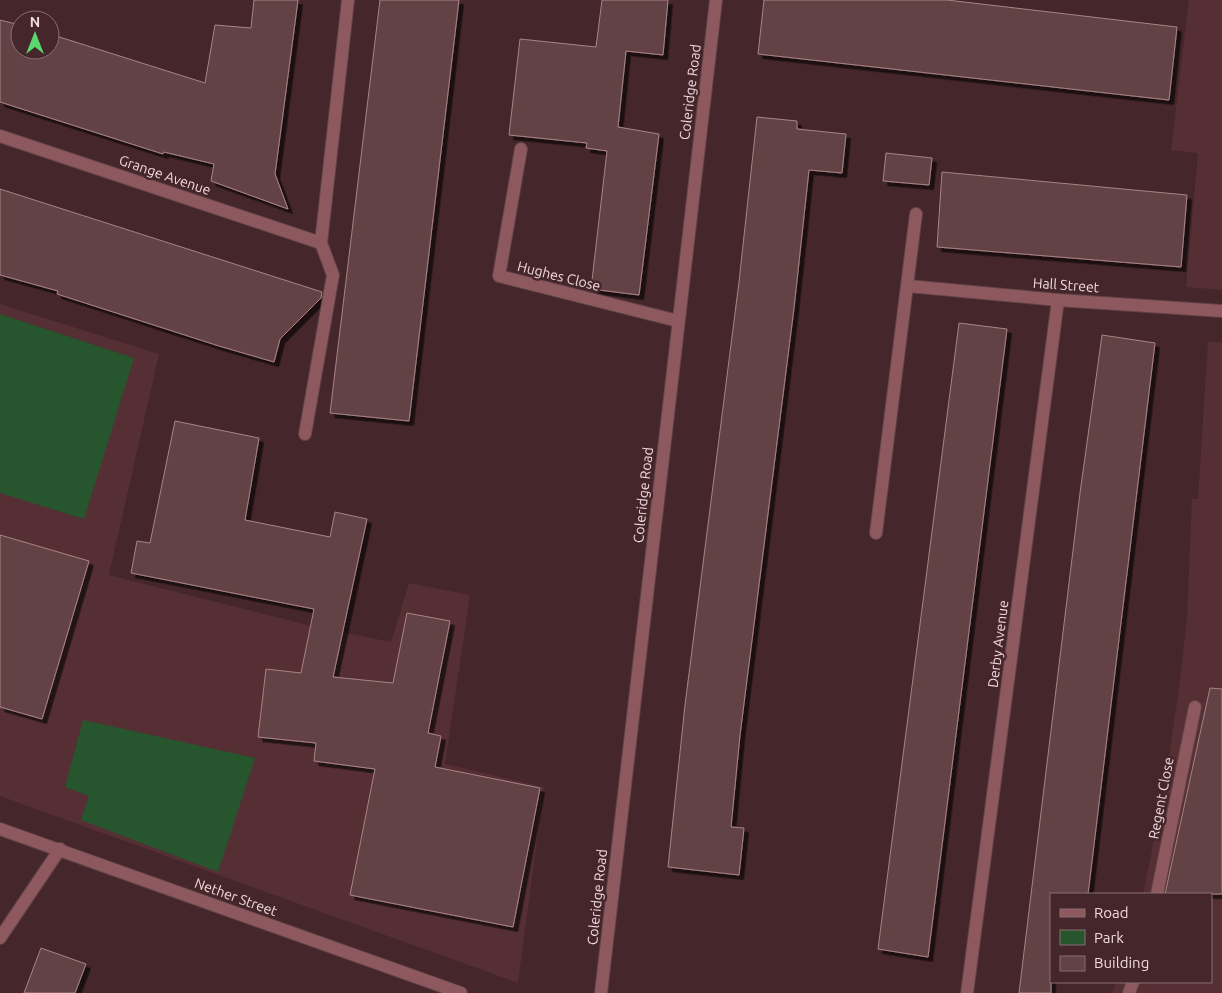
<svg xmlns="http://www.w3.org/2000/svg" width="1222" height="993" viewBox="0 0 1222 993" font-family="Ubuntu,sans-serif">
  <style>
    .built { fill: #552f34 }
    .green { fill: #27552d }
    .building { fill: #634245; stroke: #a98386; filter: url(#shadow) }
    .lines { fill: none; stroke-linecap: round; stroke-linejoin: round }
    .minor-casing { stroke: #604346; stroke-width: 14 }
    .minor { stroke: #8d595e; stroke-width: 12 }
    .labels { text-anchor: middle; stroke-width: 5; stroke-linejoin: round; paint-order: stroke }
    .street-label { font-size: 14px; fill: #f0dadc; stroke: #45262a }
  </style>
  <defs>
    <filter id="shadow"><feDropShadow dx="4.5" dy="4.5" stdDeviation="0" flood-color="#0009"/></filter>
  </defs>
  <rect width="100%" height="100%" fill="#45262a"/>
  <!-- built -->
  <g class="built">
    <path d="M 1189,0 L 1222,0 L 1222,290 L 1186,287 L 1198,153 L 1171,150 Z"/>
    <path d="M 0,304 L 159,354 L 109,575 L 308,625 L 391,642 L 409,583 L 470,595 L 445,764 L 544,787 L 518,983 L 0,796 Z"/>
    <path d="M 1208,342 L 1222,342 L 1222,993 L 1112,993 L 1116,982 L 1211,982 L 1211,894 L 1143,894 L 1163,796 L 1178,696 L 1187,618 L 1192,499 L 1198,499 Z"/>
  </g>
  <!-- green -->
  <g class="green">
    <path d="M 0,314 L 134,358 L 84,519 L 0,493 Z"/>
    <path d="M 83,720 L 255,758 L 218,872 L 81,820 L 89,796 L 65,787 Z"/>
  </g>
  <!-- building -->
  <g class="building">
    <path d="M 254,0 L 298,0 L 275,174 L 288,209 L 211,181 L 214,164 L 164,152 L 163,154 L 0,102 L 0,20 L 20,25 L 20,50 L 50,50 L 50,34 L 205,83 L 215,25 L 251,28 Z"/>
    <path d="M 380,0 L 459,0 L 409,421 L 330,413 Z"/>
    <path d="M 602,0 L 668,0 L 663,55 L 626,51 L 618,127 L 659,134 L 639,295 L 591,289 L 607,151 L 586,148 L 587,143 L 509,135 L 520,39 L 596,47 Z"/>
    <path d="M 764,0 L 947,0 L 1177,27 L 1169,100 L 758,54 Z"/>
    <path d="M 757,117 L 797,121 L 797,129 L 846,134 L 842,173 L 809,170 L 794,308 L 740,735 L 731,827 L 744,828 L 739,875 L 668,867 L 685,705 L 739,282 Z"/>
    <path d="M 886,153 L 932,158 L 929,185 L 883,181 Z"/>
    <path d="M 942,172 L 1187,195 L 1181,267 L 937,247 Z"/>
    <path d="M 0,189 L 322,292 L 321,298 L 280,339 L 274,362 L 219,346 L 57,294 L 58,291 L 0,275 Z"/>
    <path d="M 959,323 L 1007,329 L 928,957 L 878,949 Z"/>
    <path d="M 1102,335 L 1155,343 L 1088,894 L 1051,894 L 1051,993 L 1019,993 L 1080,493 Z"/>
    <path d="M 175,421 L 259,438 L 245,520 L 330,537 L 335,512 L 367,519 L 333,677 L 393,683 L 407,613 L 450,621 L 428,733 L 441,736 L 435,767 L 540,788 L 513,927 L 350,895 L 375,769 L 314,761 L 316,743 L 258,737 L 266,669 L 301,673 L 314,609 L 131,573 L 137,541 L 150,543 Z"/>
    <path d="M 0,535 L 89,561 L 42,719 L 0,707 Z"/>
    <path d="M 1210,688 L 1222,689 L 1222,894 L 1165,894 Z"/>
    <path d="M 41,948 L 86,964 L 75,993 L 24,993 Z"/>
  </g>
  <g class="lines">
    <!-- minor casing -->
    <g class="minor-casing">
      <g id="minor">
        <path d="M 0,136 L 321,243 L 348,0"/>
        <path d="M 521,149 L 499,276 L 678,321"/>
        <path d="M 908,286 L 1058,300 L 1222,311"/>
        <path d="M 305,434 L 333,275 L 321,243"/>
        <path d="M 876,533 L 916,214"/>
        <path d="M 0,829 L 461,993"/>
        <path d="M 1157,894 L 1195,707"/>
        <path d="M 0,938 L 60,849"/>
        <path d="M 601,993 L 716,0"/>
        <path d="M 967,993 L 1058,300"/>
        <path d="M 1129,993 L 1133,982"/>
      </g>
    </g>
    <!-- minor -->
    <use href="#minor" class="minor"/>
  </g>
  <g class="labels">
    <!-- street labels -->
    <g class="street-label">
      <text transform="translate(690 92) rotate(-83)" y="5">Coleridge Road</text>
      <text transform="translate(165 175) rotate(19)" y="5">Grange Avenue</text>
      <text transform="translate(559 276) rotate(14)" y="5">Hughes Close</text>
      <text transform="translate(1066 285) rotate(4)" y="5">Hall Street</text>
      <text transform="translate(643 495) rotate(-84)" y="5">Coleridge Road</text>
      <text transform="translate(998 644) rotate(-83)" y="5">Derby Avenue</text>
      <text transform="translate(1161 798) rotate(-79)" y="5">Regent Close</text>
      <text transform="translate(236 897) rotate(20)" y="5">Nether Street</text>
      <text transform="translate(597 897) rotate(-84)" y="5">Coleridge Road</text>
    </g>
  </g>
  <!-- legend -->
  <rect x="1050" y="893" width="162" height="90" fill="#45262a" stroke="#896e71"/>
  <rect x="1060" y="909" width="25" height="8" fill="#8d595e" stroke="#896e71"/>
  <text x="1094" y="918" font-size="15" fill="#f0dadc">Road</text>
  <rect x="1060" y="930" width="25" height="15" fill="#27552d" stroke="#896e71"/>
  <text x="1094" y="943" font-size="15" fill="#f0dadc">Park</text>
  <rect x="1060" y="956" width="25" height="15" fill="#634245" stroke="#896e71"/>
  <text x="1094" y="968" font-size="15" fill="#f0dadc">Building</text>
  <!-- north arrow -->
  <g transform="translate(35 35)"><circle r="24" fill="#45262a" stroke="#896e71"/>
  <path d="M0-4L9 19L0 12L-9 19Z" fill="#5ad56f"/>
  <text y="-8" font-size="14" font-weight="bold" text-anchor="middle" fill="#f0dadc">N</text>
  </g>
</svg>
